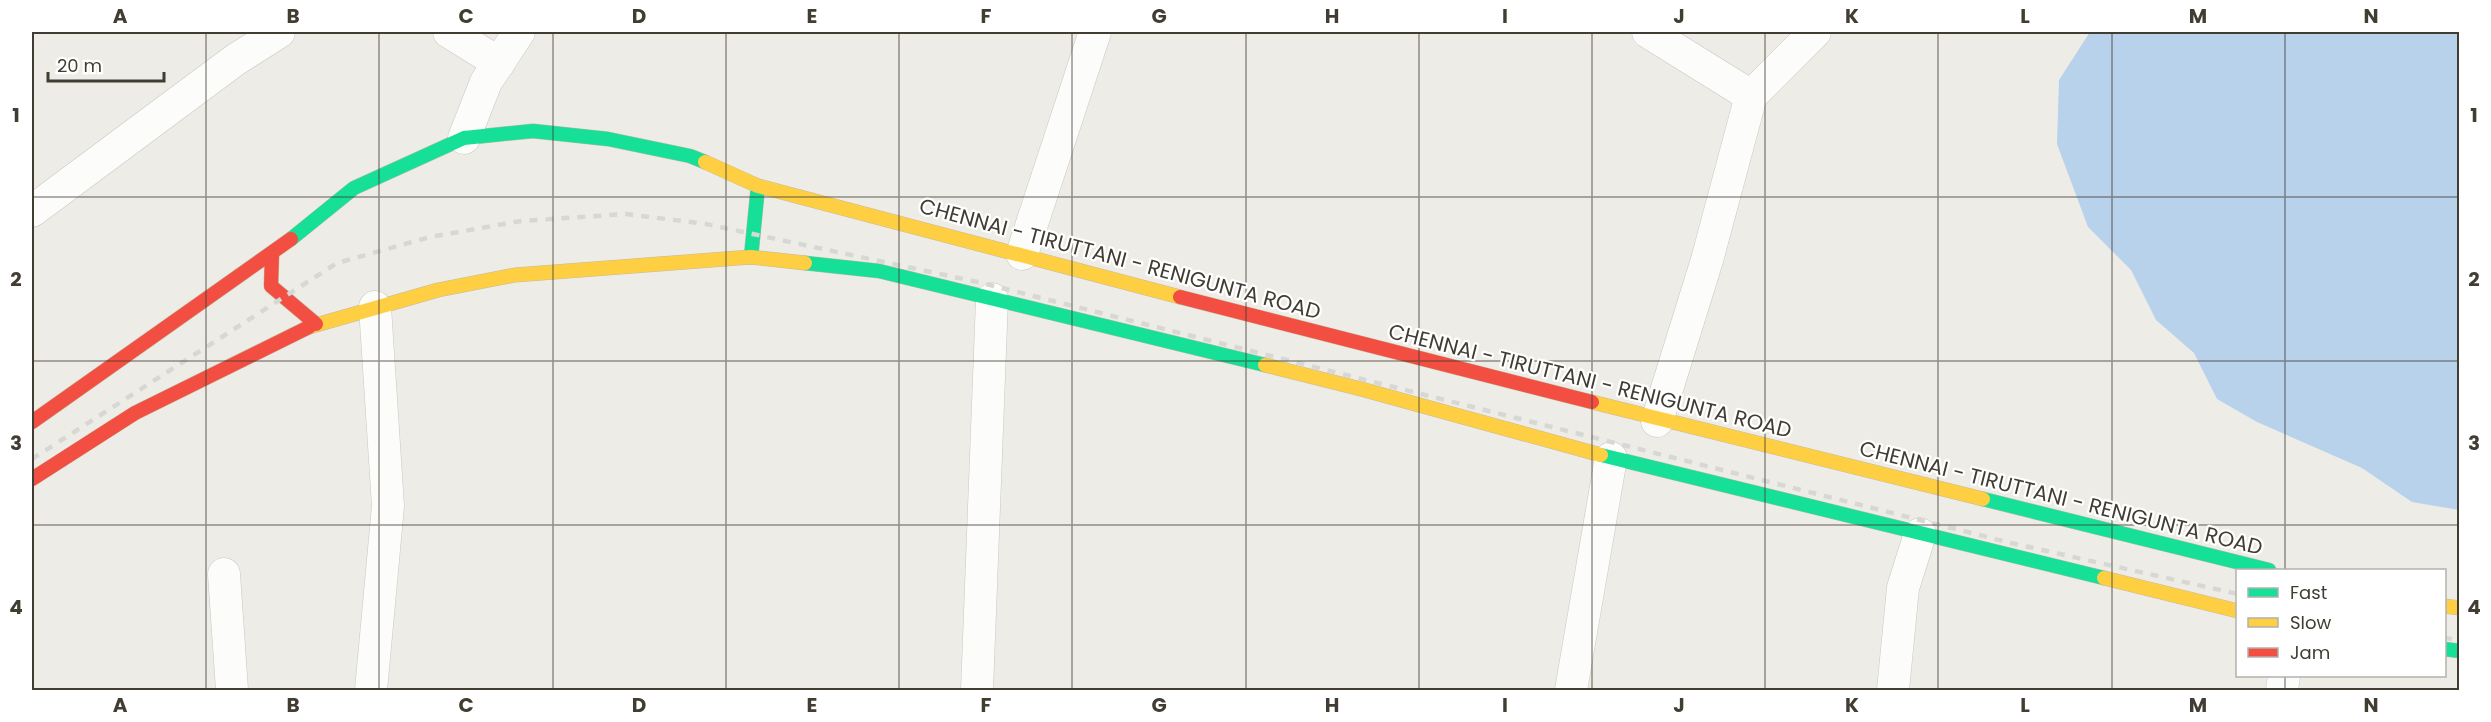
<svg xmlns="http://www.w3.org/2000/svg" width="2491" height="722" viewBox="0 0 2491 722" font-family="Poppins,sans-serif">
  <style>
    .water { fill: #b7d2ea }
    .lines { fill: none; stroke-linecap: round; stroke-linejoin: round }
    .street-casing { stroke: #c9c8c2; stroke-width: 33 }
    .fast-casing { stroke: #c4baa2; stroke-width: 15 }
    .slow-casing { stroke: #c4baa2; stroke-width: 15 }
    .jam-casing { stroke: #c4baa2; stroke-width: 15 }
    .street { stroke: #fcfcfb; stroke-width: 32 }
    .fast { stroke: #16e098; stroke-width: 14 }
    .slow { stroke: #ffcf43; stroke-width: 14 }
    .jam { stroke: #f24e42; stroke-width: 14 }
    .rail { stroke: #d7d7d6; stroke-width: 4.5; stroke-dasharray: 8 8; stroke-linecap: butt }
    .grid { fill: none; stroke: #413d33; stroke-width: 1.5; stroke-opacity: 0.55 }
    .labels { text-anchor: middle; stroke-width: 4.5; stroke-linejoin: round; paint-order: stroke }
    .street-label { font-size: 21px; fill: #413d33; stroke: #fff }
    .neatline { fill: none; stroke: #413d33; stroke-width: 2 }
    .grid-label { font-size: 20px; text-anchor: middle; font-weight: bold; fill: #413d33 }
  </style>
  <rect width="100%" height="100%" fill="#edece6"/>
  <!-- water -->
  <path class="water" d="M 2090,32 L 2459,32 L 2459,510 L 2412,502 L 2362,468 L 2257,422 L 2217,399 L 2194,353 L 2156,320 L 2131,270 L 2088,227 L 2057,144 L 2059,80 Z"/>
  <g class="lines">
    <!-- street casing -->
    <g class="street-casing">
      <g id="street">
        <path d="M 449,32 L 499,63"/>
        <path d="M 1648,32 L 1751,96 L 1707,260 L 1657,421"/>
        <path d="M 1751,96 L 1815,32"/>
        <path d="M 464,138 L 486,82 L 519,32"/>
        <path d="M 32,211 L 235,60 L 279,32"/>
        <path d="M 1022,254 L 1095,32"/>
        <path d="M 224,574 L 232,690"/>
        <path d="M 371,690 L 388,506 L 375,307"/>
        <path d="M 977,690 L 992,299"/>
        <path d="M 1571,690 L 1611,458"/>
        <path d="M 1893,690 L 1903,588 L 1920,534"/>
        <path d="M 2282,690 L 2284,676"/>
      </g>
    </g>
    <!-- fast casing -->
    <g class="fast-casing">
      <g id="fast">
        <path d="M 291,239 L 354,188 L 464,138 L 533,131 L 608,139 L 690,156 L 705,162"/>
        <path d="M 751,257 L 758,186"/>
        <path d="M 805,263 L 879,271 L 1265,365"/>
        <path d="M 1601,455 L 2104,578"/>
        <path d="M 1983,499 L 2269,570"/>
        <path d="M 2444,649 L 2460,651"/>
      </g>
    </g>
    <!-- slow casing -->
    <g class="slow-casing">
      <g id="slow">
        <path d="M 705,162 L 758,186 L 1180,297"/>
        <path d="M 309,327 L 438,290 L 515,275 L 751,257 L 805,263"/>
        <path d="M 1265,365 L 1361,389 L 1601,455"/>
        <path d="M 1592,402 L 1983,499"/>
        <path d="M 2104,578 L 2238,611"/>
        <path d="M 2444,606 L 2460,608"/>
      </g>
    </g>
    <!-- jam casing -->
    <g class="jam-casing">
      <g id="jam">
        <path d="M 272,254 L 271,286 L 316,324"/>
        <path d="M 1180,297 L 1592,402"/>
        <path d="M 32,422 L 291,239"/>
        <path d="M 32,479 L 135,413 L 309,327"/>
      </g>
    </g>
    <!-- street -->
    <use href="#street" class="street"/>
    <!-- fast -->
    <use href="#fast" class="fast"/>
    <!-- slow -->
    <use href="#slow" class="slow"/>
    <!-- jam -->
    <use href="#jam" class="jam"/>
    <!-- rail -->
    <g class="rail">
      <path d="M 32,459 L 337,263 L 430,237 L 521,221 L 626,214 L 706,224 L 982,283 L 2011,543 L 2238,594"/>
      <path d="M 2444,638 L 2460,640"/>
    </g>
  </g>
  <!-- grid -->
  <path class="grid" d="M 206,32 L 206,690M 379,32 L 379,690M 553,32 L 553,690M 726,32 L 726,690M 899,32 L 899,690M 1072,32 L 1072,690M 1246,32 L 1246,690M 1419,32 L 1419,690M 1592,32 L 1592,690M 1765,32 L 1765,690M 1938,32 L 1938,690M 2112,32 L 2112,690M 2285,32 L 2285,570M 32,197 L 2460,197M 32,361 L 2460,361M 32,525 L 2460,525M 2285,676 L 2285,690"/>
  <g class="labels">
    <!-- street labels -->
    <g class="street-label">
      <text transform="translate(1120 259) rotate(15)" y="7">CHENNAI - TIRUTTANI - RENIGUNTA ROAD</text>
      <text transform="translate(1590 381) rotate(14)" y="7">CHENNAI - TIRUTTANI - RENIGUNTA ROAD</text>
      <text transform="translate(2061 498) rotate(14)" y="7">CHENNAI - TIRUTTANI - RENIGUNTA ROAD</text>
    </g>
  </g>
  <!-- border -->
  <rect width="2491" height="722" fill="none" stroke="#ffffff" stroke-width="66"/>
  <!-- legend -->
  <rect x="2236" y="569" width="210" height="108" fill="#ffffff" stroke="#b3b1ad" stroke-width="1.5"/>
  <rect x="2248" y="588" width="30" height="9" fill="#16e098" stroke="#b3b1ad" stroke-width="1.5"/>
  <text x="2290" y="599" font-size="18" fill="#413d33">Fast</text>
  <rect x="2248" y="618" width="30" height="9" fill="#ffcf43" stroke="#b3b1ad" stroke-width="1.5"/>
  <text x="2290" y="629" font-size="18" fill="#413d33">Slow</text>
  <rect x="2248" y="648" width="30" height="9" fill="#f24e42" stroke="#b3b1ad" stroke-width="1.5"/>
  <text x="2290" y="659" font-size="18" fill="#413d33">Jam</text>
  <!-- scale -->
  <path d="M48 72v9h116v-9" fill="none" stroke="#413d33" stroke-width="3"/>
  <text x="57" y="72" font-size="18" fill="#413d33" stroke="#ffffff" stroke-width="4.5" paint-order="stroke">20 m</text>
  <rect x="33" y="33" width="2425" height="656" class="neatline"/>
  <g class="grid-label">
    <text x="120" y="23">A</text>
    <text x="293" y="23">B</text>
    <text x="466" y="23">C</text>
    <text x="639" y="23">D</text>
    <text x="812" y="23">E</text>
    <text x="986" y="23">F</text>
    <text x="1159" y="23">G</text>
    <text x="1332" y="23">H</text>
    <text x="1505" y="23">I</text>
    <text x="1679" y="23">J</text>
    <text x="1852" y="23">K</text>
    <text x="2025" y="23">L</text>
    <text x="2198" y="23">M</text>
    <text x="2371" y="23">N</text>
    <text x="16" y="122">1</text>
    <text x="2474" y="122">1</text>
    <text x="16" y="286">2</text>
    <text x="2474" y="286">2</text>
    <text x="16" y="450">3</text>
    <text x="2474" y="450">3</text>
    <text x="16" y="614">4</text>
    <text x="2474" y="614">4</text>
    <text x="120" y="712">A</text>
    <text x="293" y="712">B</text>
    <text x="466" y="712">C</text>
    <text x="639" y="712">D</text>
    <text x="812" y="712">E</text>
    <text x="986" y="712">F</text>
    <text x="1159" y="712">G</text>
    <text x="1332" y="712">H</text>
    <text x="1505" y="712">I</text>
    <text x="1679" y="712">J</text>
    <text x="1852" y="712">K</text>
    <text x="2025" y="712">L</text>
    <text x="2198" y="712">M</text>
    <text x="2371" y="712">N</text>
  </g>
</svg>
